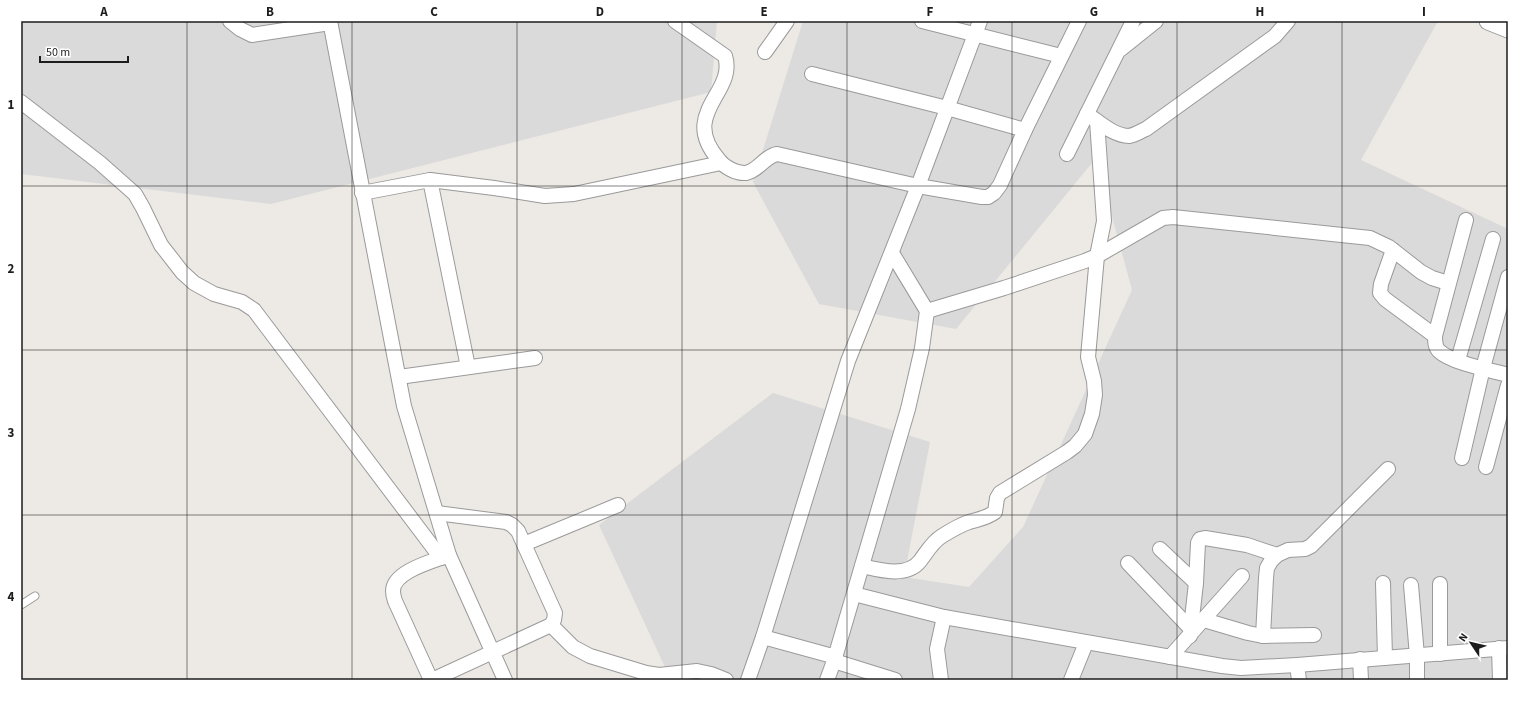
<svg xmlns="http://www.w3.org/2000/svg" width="1529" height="701" viewBox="0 0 1529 701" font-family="'Source Sans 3',sans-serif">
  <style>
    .residential { fill: #dbdada }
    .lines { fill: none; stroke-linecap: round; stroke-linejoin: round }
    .service-casing { stroke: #9a9a9a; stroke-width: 9 }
    .minor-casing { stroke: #9a9a9a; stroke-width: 16 }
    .tertiary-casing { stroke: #9a9a9a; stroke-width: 19 }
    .service { stroke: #fff; stroke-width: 7 }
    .minor { stroke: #fff; stroke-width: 14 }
    .tertiary { stroke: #fff; stroke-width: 17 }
    .grid { fill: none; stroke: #1d1d1d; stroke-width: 1; stroke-opacity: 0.55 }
    .neatline { fill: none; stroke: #1d1d1d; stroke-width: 1.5 }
    .grid-label { font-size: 13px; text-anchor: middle; font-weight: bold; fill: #1d1d1d }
  </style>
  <rect width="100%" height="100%" fill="#ede9e4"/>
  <!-- residential -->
  <g class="residential">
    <path d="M 21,21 L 717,21 L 711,92 L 271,204 L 21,174 Z"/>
    <path d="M 803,21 L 1438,21 L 1361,160 L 1508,229 L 1508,680 L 671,680 L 599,525 L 773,393 L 930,442 L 904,577 L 969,587 L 1023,527 L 1132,290 L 1096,158 L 956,329 L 819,304 L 753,182 Z"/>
  </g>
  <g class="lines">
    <!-- service casing -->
    <g class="service-casing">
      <path id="service" d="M 21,605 L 35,596"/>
    </g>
    <!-- minor casing -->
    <g class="minor-casing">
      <g id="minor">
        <path d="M 230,21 L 240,29 L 252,35 L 330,23"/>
        <path d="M 330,21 L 404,406 L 449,555 L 505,680"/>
        <path d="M 675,21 L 725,56 C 737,93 678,113 719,160 C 724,167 737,174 746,173 C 758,171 765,156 777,154 L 918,186 L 982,197 L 988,197 L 994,193 L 1000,185 L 1025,130 L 1079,21"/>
        <path d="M 922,21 L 1061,56"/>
        <path d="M 1121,49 L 1156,21"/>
        <path d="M 765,52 L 787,21"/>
        <path d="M 812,74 L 947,108 L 1025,130"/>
        <path d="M 21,102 L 100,163 L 135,194 L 143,208 L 161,245 L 182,272 L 194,283 L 214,294 L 242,302 L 254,310 L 441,558"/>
        <path d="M 1087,114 C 1099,122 1114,136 1129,136 C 1135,135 1141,131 1146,129 L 1275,36 L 1288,21"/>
        <path d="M 1067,154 L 1133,21"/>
        <path d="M 430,180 L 468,367"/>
        <path d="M 362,193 L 430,180 L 494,188 L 545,196 L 574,194 L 721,163"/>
        <path d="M 1466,220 L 1435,336 C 1435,341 1435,347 1439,351 C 1452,363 1490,370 1508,375"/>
        <path d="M 1393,250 L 1381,284 L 1380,293 L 1385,299 L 1435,336"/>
        <path d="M 927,311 L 1004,288 L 1085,261 L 1097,256 L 1163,218 L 1173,217 L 1370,238 L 1389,247 L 1421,272 L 1432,278 L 1448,283"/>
        <path d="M 1458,360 L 1493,239"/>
        <path d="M 399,377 L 535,358"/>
        <path d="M 1462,458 L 1483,368 L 1508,277"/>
        <path d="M 1486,467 L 1508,385"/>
        <path d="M 524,544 L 618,505"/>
        <path d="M 1160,549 L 1196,583"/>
        <path d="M 1128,563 L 1191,629"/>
        <path d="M 862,566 C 879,570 907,578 920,561 C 927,552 932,542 942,536 C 950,531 960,525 969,522 C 979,519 987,518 995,512 L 997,498 L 1000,493 L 1067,452 L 1075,446 L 1085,434 L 1092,414 L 1095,395 L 1094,381 L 1088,357 L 1097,256 L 1104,221 L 1097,121"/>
        <path d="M 1383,583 L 1385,658"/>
        <path d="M 1440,584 L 1440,654"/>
        <path d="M 1411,585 L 1417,656 L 1417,680"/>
        <path d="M 854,594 L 944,617 L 1222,666 L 1241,668 L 1297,665 L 1508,648"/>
        <path d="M 1204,620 L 1248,633 L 1263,636 L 1314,635"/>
        <path d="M 551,625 L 573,647 L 590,656 L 646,673 L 659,675 L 697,671 L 711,674 L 726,680"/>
        <path d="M 1190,636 L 1196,583 L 1198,543 L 1200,539 L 1205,538 L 1247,545 L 1277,555"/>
        <path d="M 1263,636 L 1266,578 L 1267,568 L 1271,561 L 1277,555 L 1288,550 L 1305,549 L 1311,546 L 1388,469"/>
        <path d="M 763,637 L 836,657"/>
        <path d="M 1499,648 L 1500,680"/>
        <path d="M 1170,657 L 1242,576"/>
        <path d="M 1360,659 L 1361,680"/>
        <path d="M 834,661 L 895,680"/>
        <path d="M 1297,665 L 1299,680"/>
        <path d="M 431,680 L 395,601 C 394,598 393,594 393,591 C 393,571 434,561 449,555"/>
        <path d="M 432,680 L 551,625 L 554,620 L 555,613 L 518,531 L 512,525 L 506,522 L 437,513"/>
        <path d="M 748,680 L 763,637 L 848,361 L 918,186 L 980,21"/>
        <path d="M 827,680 L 834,661 L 908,409 L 922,348 L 927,311 L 892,253"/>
        <path d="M 941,680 L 937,649 L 944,617"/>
        <path d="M 1071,680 L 1086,643"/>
      </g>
    </g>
    <!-- tertiary casing -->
    <g class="tertiary-casing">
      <path id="tertiary" d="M 1488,21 L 1508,29"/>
    </g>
    <!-- service -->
    <use href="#service" class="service"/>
    <!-- minor -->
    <use href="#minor" class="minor"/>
    <!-- tertiary -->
    <use href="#tertiary" class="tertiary"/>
  </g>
  <!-- grid -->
  <path class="grid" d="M 187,21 L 187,680M 352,21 L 352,680M 517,21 L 517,680M 682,21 L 682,680M 847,21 L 847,680M 1012,21 L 1012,680M 1177,21 L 1177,680M 1342,21 L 1342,680M 21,186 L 1508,186M 21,350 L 1508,350M 21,515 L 1508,515"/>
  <!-- border -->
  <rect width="1529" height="701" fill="none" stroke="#ffffff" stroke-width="44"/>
  <!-- north arrow -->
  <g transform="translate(1471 643) rotate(305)" stroke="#ffffff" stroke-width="3" paint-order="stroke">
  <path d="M0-3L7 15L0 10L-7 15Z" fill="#1d1d1d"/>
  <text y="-6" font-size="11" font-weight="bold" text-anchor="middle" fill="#1d1d1d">N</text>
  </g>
  <!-- scale -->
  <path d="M40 56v6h88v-6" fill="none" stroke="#1d1d1d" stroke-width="2"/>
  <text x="46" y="56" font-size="12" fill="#1d1d1d" stroke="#ffffff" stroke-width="3" paint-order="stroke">50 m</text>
  <rect x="22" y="22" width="1485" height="657" class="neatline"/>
  <g class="grid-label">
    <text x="104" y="16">A</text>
    <text x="270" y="16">B</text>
    <text x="434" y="16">C</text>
    <text x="600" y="16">D</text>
    <text x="764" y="16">E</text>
    <text x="930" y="16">F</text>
    <text x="1094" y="16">G</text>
    <text x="1260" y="16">H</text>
    <text x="1424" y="16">I</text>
    <text x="11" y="109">1</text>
    <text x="11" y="273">2</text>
    <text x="11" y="437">3</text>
    <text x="11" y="601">4</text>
  </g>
</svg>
